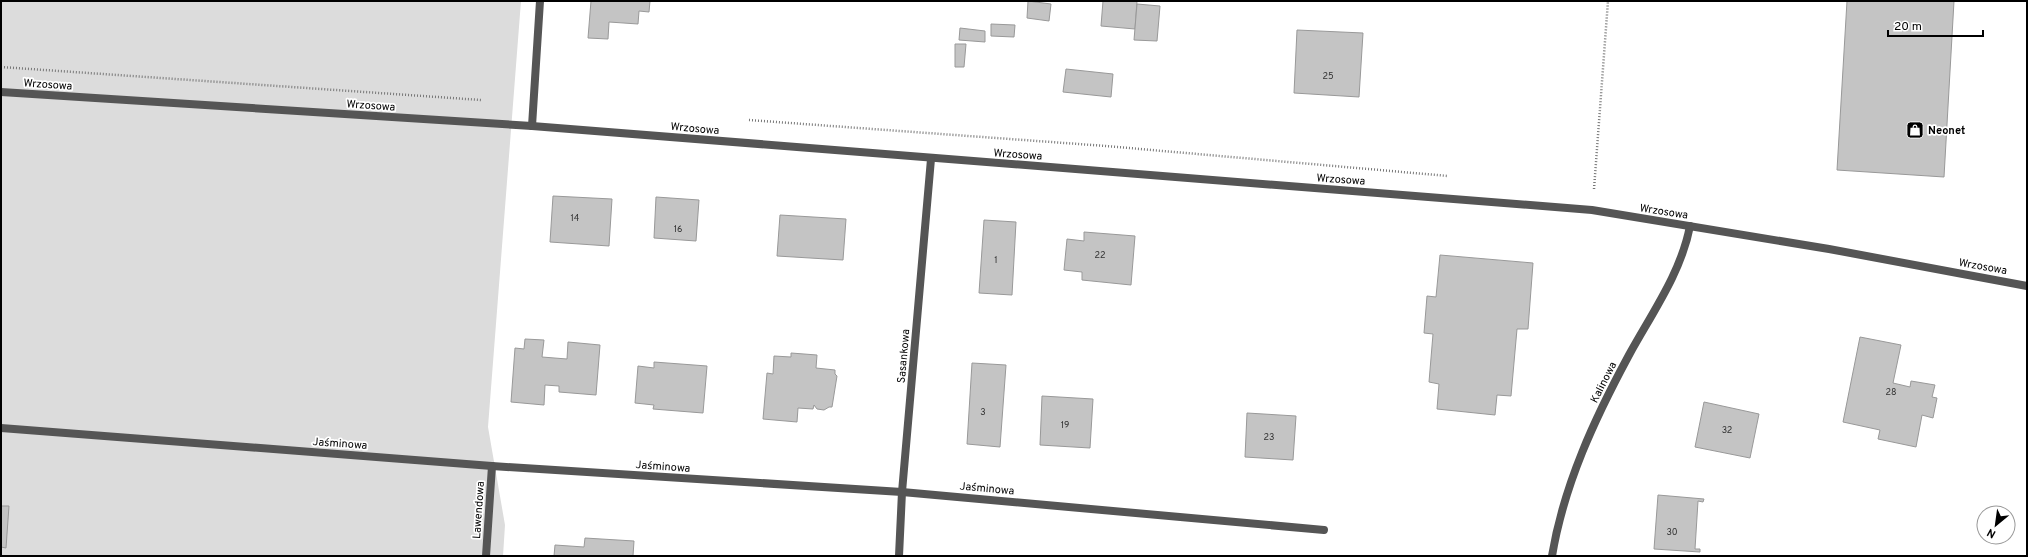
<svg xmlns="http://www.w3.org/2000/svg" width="2028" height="557" viewBox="0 0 2028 557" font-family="Overpass,sans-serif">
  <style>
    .green { fill: #dcdcdc }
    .building { fill: #c4c4c4; stroke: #999 }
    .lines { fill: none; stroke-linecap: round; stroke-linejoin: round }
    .path { stroke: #777; stroke-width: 2.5; stroke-dasharray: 1 2; stroke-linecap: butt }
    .lane { stroke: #555; stroke-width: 8 }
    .street { stroke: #555; stroke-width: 8 }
    .labels { text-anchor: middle; stroke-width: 3.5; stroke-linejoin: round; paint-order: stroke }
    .number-label { font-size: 9px; fill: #313131 }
    .street-label { font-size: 11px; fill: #000; stroke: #fff }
    .poi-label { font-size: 11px; font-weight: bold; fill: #000; stroke: #fff; text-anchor: start }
  </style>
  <rect width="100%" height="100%" fill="#fff"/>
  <!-- green -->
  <path class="green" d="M 1,1 L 521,1 L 488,427 L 505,525 L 503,556 L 1,556 Z"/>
  <!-- building -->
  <g class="building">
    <path d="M 591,1 L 650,1 L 649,12 L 639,11 L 638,24 L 609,22 L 608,39 L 588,38 Z"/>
    <path d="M 1028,1 L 1051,4 L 1049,21 L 1027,18 Z"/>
    <path d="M 1103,1 L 1137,1 L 1135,29 L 1101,26 Z"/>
    <path d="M 1847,1 L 1954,1 L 1944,177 L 1837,170 Z"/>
    <path d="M 1137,4 L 1160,6 L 1157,41 L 1134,40 Z"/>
    <path d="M 991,24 L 1015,25 L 1014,37 L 991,36 Z"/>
    <path d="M 960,28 L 985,31 L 985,42 L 959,40 Z"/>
    <path d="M 1297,30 L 1363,33 L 1359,97 L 1294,93 Z"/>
    <path d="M 955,44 L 966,44 L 964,67 L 955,67 Z"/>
    <path d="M 1066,69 L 1113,74 L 1111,97 L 1063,92 Z"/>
    <path d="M 553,196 L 612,199 L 609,246 L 550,242 Z"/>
    <path d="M 656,197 L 699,200 L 696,241 L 654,238 Z"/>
    <path d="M 780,215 L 846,219 L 843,260 L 777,256 Z"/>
    <path d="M 984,220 L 1016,222 L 1012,295 L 979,293 Z"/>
    <path d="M 1084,232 L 1135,236 L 1131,285 L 1082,280 L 1082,272 L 1064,270 L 1067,239 L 1084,241 Z"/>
    <path d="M 1440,255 L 1533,263 L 1528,329 L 1517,329 L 1511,396 L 1497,395 L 1495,415 L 1437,409 L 1439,384 L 1429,382 L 1433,334 L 1424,333 L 1427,296 L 1436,297 Z"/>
    <path d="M 1860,337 L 1901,345 L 1893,383 L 1910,387 L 1911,381 L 1935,385 L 1932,397 L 1937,398 L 1933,418 L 1922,415 L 1916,447 L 1878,439 L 1880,430 L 1843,422 Z"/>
    <path d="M 525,339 L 544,340 L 542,357 L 567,359 L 568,342 L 600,345 L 596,395 L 559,392 L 559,386 L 545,385 L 544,405 L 511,402 L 515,348 L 524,349 Z"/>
    <path d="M 791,353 L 817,355 L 816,368 L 835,370 L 835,374 L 837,376 L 832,407 L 829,407 L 824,410 L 817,409 L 814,405 L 813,409 L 798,408 L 797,422 L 763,419 L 767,373 L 773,374 L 774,356 L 791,357 Z"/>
    <path d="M 654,362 L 707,366 L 703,413 L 653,409 L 654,405 L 635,403 L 638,366 L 654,368 Z"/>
    <path d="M 972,363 L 1006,365 L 1000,447 L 967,444 Z"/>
    <path d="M 1042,396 L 1093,399 L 1090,448 L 1040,445 Z"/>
    <path d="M 1704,402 L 1759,414 L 1750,458 L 1695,447 Z"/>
    <path d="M 1247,413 L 1296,416 L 1293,460 L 1245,457 Z"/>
    <path d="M 1658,495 L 1704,499 L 1703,502 L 1698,501 L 1695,549 L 1700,549 L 1700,552 L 1654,549 Z"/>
    <path d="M 1,506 L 9,506 L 6,548 L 1,547 Z"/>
    <path d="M 585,538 L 634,541 L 633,556 L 554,556 L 555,545 L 584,547 Z"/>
  </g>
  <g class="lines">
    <!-- path -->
    <g class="path">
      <path d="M 1,67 L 481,100"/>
      <path d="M 749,120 L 1106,146 L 1448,176"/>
      <path d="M 1594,189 L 1608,1"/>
    </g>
    <!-- lane -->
    <path class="lane" d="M 532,126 L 540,1"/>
    <!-- street -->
    <g class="street">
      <path d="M 1,92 L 532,126 L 1592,210 L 1829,249 L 2027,286"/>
      <path d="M 1,428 L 492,466 L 902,492 L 1324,530"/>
      <path d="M 486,556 L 492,466"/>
      <path d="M 899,556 L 902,492 L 931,159"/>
      <path d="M 1552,556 C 1564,484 1595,418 1629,355 C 1652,313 1681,273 1690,226"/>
    </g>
  </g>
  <!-- icons -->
  <defs>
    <g id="shop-square" transform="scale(0.9)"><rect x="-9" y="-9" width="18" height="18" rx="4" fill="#000" stroke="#fff"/><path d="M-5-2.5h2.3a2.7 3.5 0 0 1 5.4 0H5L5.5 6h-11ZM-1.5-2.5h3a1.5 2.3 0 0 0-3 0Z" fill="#fff"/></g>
  </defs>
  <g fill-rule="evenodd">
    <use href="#shop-square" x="1915" y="130"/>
  </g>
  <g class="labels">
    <!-- number labels -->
    <g class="number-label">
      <text x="1328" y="79">25</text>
      <text x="575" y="221">14</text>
      <text x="678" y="232">16</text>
      <text x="1100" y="258">22</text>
      <text x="996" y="263">1</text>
      <text x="1891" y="395">28</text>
      <text x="983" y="415">3</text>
      <text x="1065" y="428">19</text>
      <text x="1727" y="433">32</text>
      <text x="1269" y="440">23</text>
      <text x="1672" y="535">30</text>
    </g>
    <!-- street labels -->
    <g class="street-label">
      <text transform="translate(48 84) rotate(4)" y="4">Wrzosowa</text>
      <text transform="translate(371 105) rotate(4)" y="4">Wrzosowa</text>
      <text transform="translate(695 128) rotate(5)" y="4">Wrzosowa</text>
      <text transform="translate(1018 154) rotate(4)" y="4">Wrzosowa</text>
      <text transform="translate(1341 179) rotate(4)" y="4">Wrzosowa</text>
      <text transform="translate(1664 211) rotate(9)" y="4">Wrzosowa</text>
      <text transform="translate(1983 266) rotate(10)" y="4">Wrzosowa</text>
      <text transform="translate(903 356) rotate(-85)" y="4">Sasankowa</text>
      <text transform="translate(1603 382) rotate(-63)" y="4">Kalinowa</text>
      <text transform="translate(340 443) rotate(4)" y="4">Jaśminowa</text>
      <text transform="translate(663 466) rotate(4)" y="4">Jaśminowa</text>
      <text transform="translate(987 488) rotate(5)" y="4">Jaśminowa</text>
      <text transform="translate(478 510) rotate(-86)" y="4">Lawendowa</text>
    </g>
    <!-- poi labels -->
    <g class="poi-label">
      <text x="1928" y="134">Neonet</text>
    </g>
  </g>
  <!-- border -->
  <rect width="2028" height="557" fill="none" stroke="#000000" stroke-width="4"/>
  <!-- north arrow -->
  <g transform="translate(1996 525) rotate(209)"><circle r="19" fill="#ffffff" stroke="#999999"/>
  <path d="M0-3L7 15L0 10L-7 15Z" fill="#000000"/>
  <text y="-6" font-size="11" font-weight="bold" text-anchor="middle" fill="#000000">N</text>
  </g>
  <!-- scale -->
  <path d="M1888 30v6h95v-6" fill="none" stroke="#000000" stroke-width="2"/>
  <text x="1894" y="30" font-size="12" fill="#000000" stroke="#ffffff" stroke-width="3" paint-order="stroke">20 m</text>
</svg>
